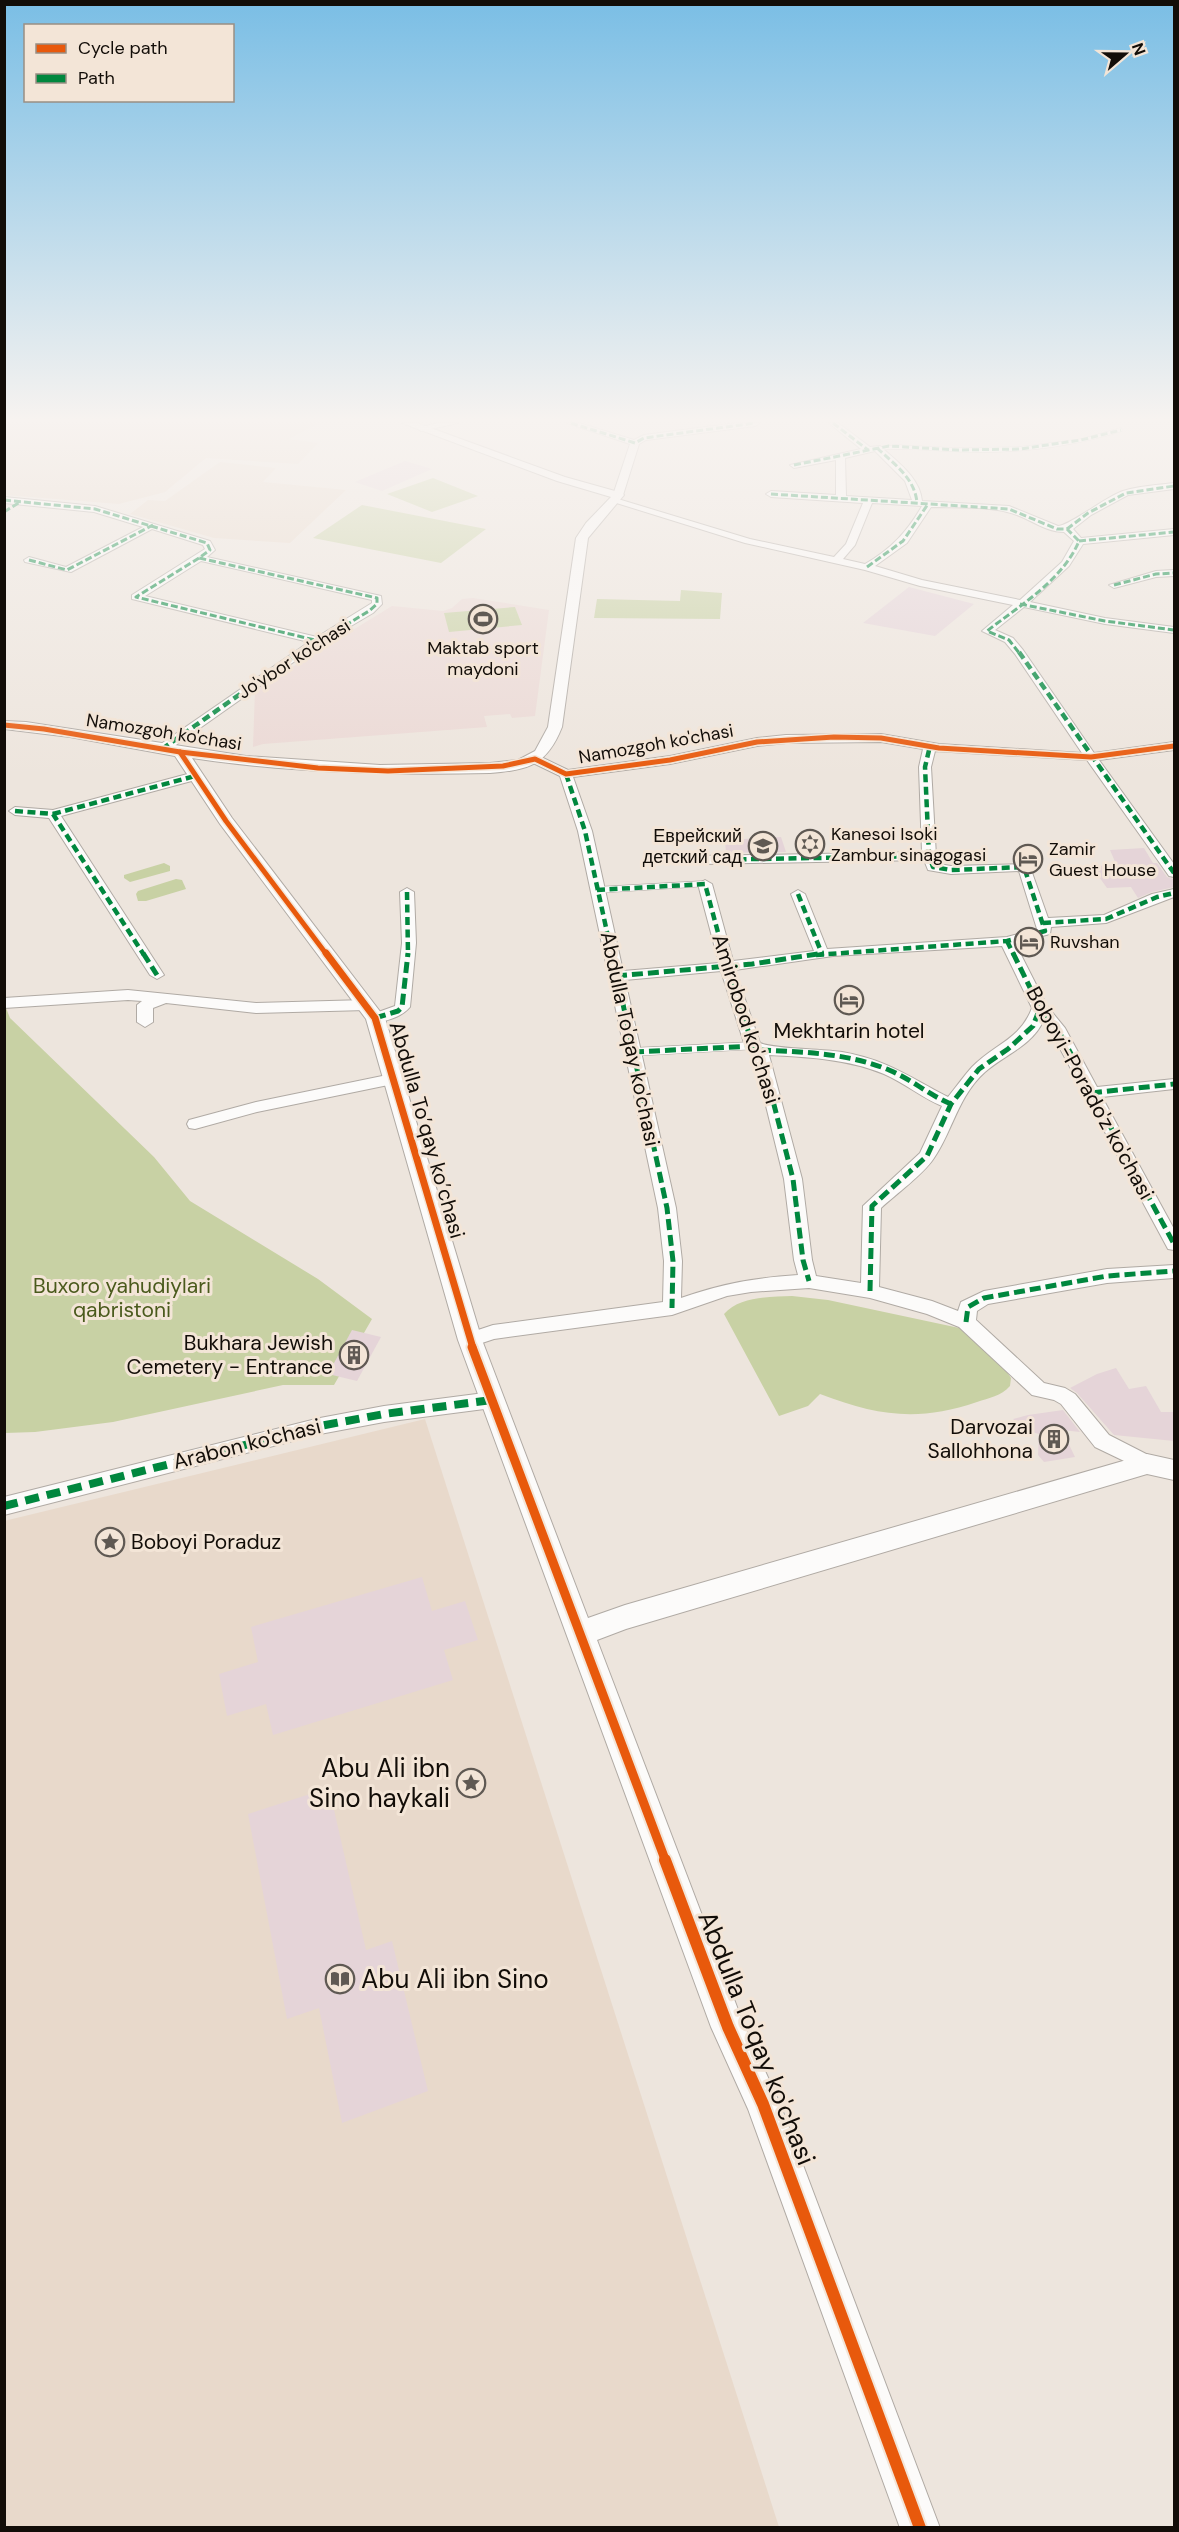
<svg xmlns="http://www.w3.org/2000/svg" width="1179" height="2532" viewBox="0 0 1179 2532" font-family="'DM Sans',sans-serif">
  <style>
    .built { fill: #e8d9cb }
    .education { fill: #ebd9d5 }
    .green { fill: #c8d1a4 }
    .building { fill: #e5d4d8 }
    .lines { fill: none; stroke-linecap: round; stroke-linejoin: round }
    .pedestrian-casing { stroke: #b0aaa4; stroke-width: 1 }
    .minor-casing { stroke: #b0aaa4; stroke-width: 2 }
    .tertiary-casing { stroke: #b0aaa4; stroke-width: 2 }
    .pedestrian { fill: #fcfbfa; fill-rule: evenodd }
    .minor { fill: #fcfbfa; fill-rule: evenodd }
    .tertiary { fill: #fcfbfa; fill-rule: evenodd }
    .quiet-far3 { stroke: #00873e; stroke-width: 3; stroke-dasharray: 7 3; stroke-linecap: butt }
    .quiet-far2 { stroke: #00873e; stroke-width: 4.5; stroke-dasharray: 8 4.5; stroke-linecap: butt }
    .quiet-far1 { stroke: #00873e; stroke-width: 5; stroke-dasharray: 11 5; stroke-linecap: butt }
    .quiet { stroke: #00873e; stroke-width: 8; stroke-dasharray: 14 8; stroke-linecap: butt }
    .cycleway-far3-casing { stroke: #f3e5d7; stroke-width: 8 }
    .cycleway-far2-casing { stroke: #f3e5d7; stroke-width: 10 }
    .cycleway-far1-casing { stroke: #f3e5d7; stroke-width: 13 }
    .cycleway-casing { stroke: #f3e5d7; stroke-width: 16 }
    .cycleway-far3 { stroke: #e8590c; stroke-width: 5 }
    .cycleway-far2 { stroke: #e8590c; stroke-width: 7 }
    .cycleway-far1 { stroke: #e8590c; stroke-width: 9 }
    .cycleway { stroke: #e8590c; stroke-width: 12 }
    .labels { text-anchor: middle; stroke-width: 6; stroke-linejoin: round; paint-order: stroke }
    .far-poi-label { font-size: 18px; fill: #120d08; stroke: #f3e5d7; text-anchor: start }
    .far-street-label { font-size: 18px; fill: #120d08; stroke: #f3e5d7 }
    .street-label { font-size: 21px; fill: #120d08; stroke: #f3e5d7 }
    .poi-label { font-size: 21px; fill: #120d08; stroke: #f3e5d7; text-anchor: end }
    .park-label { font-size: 21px; fill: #4a5a1c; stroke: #f3e5d7 }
    .near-poi-label { font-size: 26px; fill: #120d08; stroke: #f3e5d7; text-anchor: end }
    .near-street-label { font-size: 26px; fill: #120d08; stroke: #f3e5d7 }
  </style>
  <rect width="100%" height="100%" fill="#ede5dd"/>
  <!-- built -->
  <g class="built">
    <path d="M 4,423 L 319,423 L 289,439 L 318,443 L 298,464 L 206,458 L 165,492 L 119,504 L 5,495 Z"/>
    <path d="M 220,462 L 276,468 L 263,482 L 346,490 L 290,543 L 214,538 L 130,514 L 148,500 L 165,501 Z"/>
    <path d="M 425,1419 L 779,2527 L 5,2527 L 4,1521 Z"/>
  </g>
  <!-- education -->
  <path class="education" d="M 473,598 L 549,610 L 535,716 L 512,718 L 510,714 L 484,716 L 487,727 L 263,744 L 253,747 L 255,690 L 392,606 L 443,611 L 452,608 L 462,599 Z"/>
  <!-- green -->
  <g class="green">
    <path d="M 433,478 L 478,496 L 432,512 L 387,494 Z"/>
    <path d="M 362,505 L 486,529 L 441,563 L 313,538 Z"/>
    <path d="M 681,590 L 722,593 L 720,619 L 594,618 L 597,599 L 680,601 Z"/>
    <path d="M 515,607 L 522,625 L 449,632 L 444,613 Z"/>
    <path d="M 164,863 L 170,866 L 170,871 L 130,882 L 124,878 L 124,875 Z"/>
    <path d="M 176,879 L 182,880 L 186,889 L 146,901 L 138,901 L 136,894 L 138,891 Z"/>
    <path d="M 4,1003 L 10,1018 L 154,1157 L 190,1201 L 318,1279 L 372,1319 L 334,1385 L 283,1385 L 113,1422 L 35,1432 L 5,1433 Z"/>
    <path d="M 792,1296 L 828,1300 L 964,1329 L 1007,1372 L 1011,1378 L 1010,1386 C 1001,1396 989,1398 977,1402 C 918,1422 878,1416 820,1394 L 808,1406 L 779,1416 L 724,1314 C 740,1296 770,1297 792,1296 Z"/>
  </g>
  <!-- building -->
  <g class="building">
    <path d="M 405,461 L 432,469 L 382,491 L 355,482 Z"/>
    <path d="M 909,587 L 974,604 L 935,636 L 863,623 Z"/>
    <path d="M 781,837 L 786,852 L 726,853 L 725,840 Z"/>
    <path d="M 1144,848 L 1153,863 L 1157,863 L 1167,877 L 1173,879 L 1174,887 L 1152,892 L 1138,898 L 1131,887 L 1107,888 L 1092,867 L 1116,864 L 1110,850 Z"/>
    <path d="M 352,1330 L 381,1337 L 357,1381 L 328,1374 Z"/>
    <path d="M 1116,1368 L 1129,1389 L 1146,1386 L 1161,1412 L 1174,1412 L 1174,1441 L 1114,1435 L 1077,1393 L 1070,1388 L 1097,1374 Z"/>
    <path d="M 1063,1410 L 1080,1432 L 1062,1430 L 1075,1457 L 1044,1462 L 1038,1455 L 1039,1434 L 1025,1430 L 1013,1419 L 1028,1415 Z"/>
    <path d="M 422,1577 L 432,1611 L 465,1601 L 478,1640 L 444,1650 L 453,1680 L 273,1735 L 266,1704 L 227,1716 L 219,1674 L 258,1662 L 251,1627 Z"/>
    <path d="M 329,1788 L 366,1950 L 392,1941 L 428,2091 L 342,2123 L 319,2008 L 287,2019 L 248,1814 Z"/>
  </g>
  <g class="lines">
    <!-- pedestrian casing -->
    <g class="pedestrian-casing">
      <g id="pedestrian">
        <path d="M 1121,428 L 1123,431 C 1074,446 1025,453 973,452 C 941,452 909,447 877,450 L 874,448 L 897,445 L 956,448 L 1019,447 L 1081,439 Z"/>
        <path d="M 705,881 L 710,884 L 709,886 L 597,893 L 592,890 L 597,887 Z"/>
        <path d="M 753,1042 L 759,1046 L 757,1049 L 633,1056 L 627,1052 L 633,1048 Z"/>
      </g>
    </g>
    <!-- minor casing -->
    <g class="minor-casing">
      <g id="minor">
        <path d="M 438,423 L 458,423 L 421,431 L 417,428 Z"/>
        <path d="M 567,423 L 579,423 L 634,440 L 644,435 L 737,423 L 759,423 L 755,426 L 646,440 L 639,444 L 623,495 L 618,498 L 613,495 L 630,444 Z"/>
        <path d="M 829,423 L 838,423 L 870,447 L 880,446 C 896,461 920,477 922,501 L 1009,506 L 1058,526 C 1069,526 1107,496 1123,491 C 1139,486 1158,485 1174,483 L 1174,489 L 1128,495 L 1091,515 L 1073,529 L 1081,538 L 1174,529 L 1174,535 L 1083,544 L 1069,566 L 1030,602 L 1105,618 L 1174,627 L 1174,633 L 1105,624 L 1024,607 L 995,630 L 1013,638 L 1023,650 L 1094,753 L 1174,742 L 1174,750 L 1099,760 L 1174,864 L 1174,877 L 1169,876 L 1087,760 L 935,751 L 931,767 L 936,856 L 939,864 L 951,866 L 1029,864 L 1048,918 L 1104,915 L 1152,894 L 1174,889 L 1174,897 L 1106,923 L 1051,927 L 1050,934 L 1015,943 L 1047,1006 L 1065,1028 L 1097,1087 L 1174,1079 L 1174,1089 L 1102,1097 L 1174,1229 L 1174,1250 L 1168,1249 L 1050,1030 L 1043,1021 C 1033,1045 1003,1056 985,1072 C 958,1096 953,1130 934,1158 C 923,1175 896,1194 881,1208 L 879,1287 L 932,1301 L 958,1311 L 961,1302 L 984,1291 L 1107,1269 L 1174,1265 L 1174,1278 L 1107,1283 L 988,1304 L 977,1311 L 976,1320 L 1044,1383 L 1065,1388 L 1075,1394 L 1109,1435 L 1154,1458 L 1157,1464 L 1154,1470 L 1147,1472 L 1095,1447 L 1061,1404 L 1054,1400 L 1032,1395 L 959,1327 L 927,1314 L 870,1298 L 809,1288 L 751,1292 L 727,1296 L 672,1315 L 494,1339 L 470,1347 L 463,1345 L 461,1340 L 463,1335 L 493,1325 L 663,1302 L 664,1261 L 658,1208 L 578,831 L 560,776 L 531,762 L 531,756 L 539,756 L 568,770 L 670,756 L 757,738 L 786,735 L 881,734 L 939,744 L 1082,753 L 1015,654 L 1005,642 L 982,631 L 1013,605 L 920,586 L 865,570 L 745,543 L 610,501 L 618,499 L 750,539 L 834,557 L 846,544 L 863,503 L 771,497 L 766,494 L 771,491 L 836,495 L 836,460 L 794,468 L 790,465 L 861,449 ZM 875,451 L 905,481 L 912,500 L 846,496 L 845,458 ZM 872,503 L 922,506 C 907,532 891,549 865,564 L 843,559 L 855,545 ZM 931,507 C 954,508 985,506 1007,512 C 1027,516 1043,532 1064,532 L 1074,541 L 1062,562 L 1020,600 L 922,580 L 875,566 L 907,543 ZM 881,742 L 923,749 L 919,767 L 922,852 L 701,856 L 694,860 L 701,864 L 924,860 L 928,870 L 951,874 L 1019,871 L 1037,929 L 1007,937 L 827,949 L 805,894 L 798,890 L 791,894 L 814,951 L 733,961 L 712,884 L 705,880 L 698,884 L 719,963 L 623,971 L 592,831 L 573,777 L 670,764 L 757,746 L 786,743 ZM 1002,946 L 1032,1008 C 1020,1040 994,1044 972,1067 C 964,1076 956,1087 948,1097 C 909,1077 888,1060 842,1052 C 823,1049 773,1049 760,1043 L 735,970 L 833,956 ZM 721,971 L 745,1046 L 753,1053 L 784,1179 L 794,1260 L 798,1275 C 754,1278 724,1283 681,1298 L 682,1261 L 676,1208 L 625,980 ZM 769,1055 C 808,1057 848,1059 884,1074 C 905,1083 922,1098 942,1106 L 920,1153 L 863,1206 L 861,1283 L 816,1276 L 812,1260 L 802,1179 Z"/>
        <path d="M 4,497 L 95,506 L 210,541 L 215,550 L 207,557 L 381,596 L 382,604 L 373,613 L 312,649 L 166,752 L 158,752 L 158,746 L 309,642 L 132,599 L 132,595 L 205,549 L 203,545 L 152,529 L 71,572 L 25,562 L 24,560 L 29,557 L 66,567 L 143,527 L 94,512 L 4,503 ZM 201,561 L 372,600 L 372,603 L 317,637 L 145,596 Z"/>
        <path d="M 1174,570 L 1174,576 L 1156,577 L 1114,588 L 1109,585 L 1156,571 Z"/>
        <path d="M 195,772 L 201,776 L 199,779 L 61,816 L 164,975 L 157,979 L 150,975 L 49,818 L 15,815 L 9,811 L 15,807 L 53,810 Z"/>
        <path d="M 407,888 L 414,892 L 416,943 L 410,1007 C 402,1017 382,1024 370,1021 L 367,1018 L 370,1015 L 395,1006 L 402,943 L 400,892 Z"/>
        <path d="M 128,990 L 256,1003 L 366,1000 L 374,1005 L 366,1010 L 256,1013 L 166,1003 L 153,1008 L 153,1022 L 145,1027 L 137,1022 L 137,1005 L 142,1001 L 128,1000 L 4,1008 L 4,998 Z"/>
        <path d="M 392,1074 L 400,1079 L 398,1083 L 257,1112 L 195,1129 L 189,1128 L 187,1124 L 189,1120 L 256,1102 Z"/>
        <path d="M 492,1392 L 499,1395 L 502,1400 L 499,1405 L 492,1408 L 384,1422 L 320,1434 L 4,1515 L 4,1497 L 320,1418 L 384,1406 Z"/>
      </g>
    </g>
    <!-- tertiary casing -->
    <g class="tertiary-casing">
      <path id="tertiary" d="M 402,423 L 417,423 L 565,477 L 622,493 L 624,495 L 588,538 L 562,727 C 547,765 529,770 490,773 C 390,775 291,773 192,758 L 232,818 L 385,1018 L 482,1340 L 588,1618 L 625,1605 L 1147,1454 L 1174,1460 L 1174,1480 L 1147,1474 L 626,1629 L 597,1640 L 742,2020 L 780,2104 L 940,2528 L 900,2528 L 748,2109 L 711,2027 L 458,1340 L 366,1019 L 220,824 L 175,756 L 70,737 L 4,729 L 4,721 L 26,722 L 246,756 L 380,765 L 490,763 L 518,760 L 535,751 L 548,727 L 576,538 L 586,523 L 611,497 L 557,481 Z"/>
    </g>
    <!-- pedestrian -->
    <use href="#pedestrian" class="pedestrian"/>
    <!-- minor -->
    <use href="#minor" class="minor"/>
    <!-- tertiary -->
    <use href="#tertiary" class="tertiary"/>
    <!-- quiet-far3 -->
    <g class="quiet-far3">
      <path d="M 571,423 L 635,443 L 644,438 L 755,423"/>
      <path d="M 833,423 L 868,450"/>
      <path d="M 877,448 C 894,464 915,478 917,503"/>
      <path d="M 794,465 L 889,446 L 958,450 L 1020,449 L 1081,440 L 1121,430"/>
      <path d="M 771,494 L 1009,509 L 1057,529 L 1067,529 L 1079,541 C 1063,580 1019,606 987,631 L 1009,640 L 1020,654"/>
      <path d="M 4,500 L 95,509 L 207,543 L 210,550 L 199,558 L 377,598 L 377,604 L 369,611 L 298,654"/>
      <path d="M 4,512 L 20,502"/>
      <path d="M 1067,529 L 1088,513 L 1126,493 L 1174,486"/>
      <path d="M 1079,541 L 1174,532"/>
      <path d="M 199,558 L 136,597 L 319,641"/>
      <path d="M 29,560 L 67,570 L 153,525"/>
      <path d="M 867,567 L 903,541 L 928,504"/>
      <path d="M 1114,585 L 1156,574 L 1174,573"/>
      <path d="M 1020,604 L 1105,621 L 1174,630"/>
    </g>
    <!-- quiet-far2 -->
    <g class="quiet-far2">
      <path d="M 1019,652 L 1174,873"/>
      <path d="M 162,749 L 300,652"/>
      <path d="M 566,774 L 585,831 L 612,955"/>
      <path d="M 15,811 L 53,814 L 144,955"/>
      <path d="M 53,814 L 195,776"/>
      <path d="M 701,860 L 929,856"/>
      <path d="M 597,890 L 705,884 L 724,955"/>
      <path d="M 407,892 L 408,955"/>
      <path d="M 798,894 L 822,954"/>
      <path d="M 1043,923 L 1106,919 L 1157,897 L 1174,893"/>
      <path d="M 1007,941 L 1014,955"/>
      <path d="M 816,955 L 1007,941 L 1045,931 L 1024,867 L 951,870 L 933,867 L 929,856 L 925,767 L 930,746"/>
    </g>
    <!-- quiet-far1 -->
    <g class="quiet-far1">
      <path d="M 143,953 L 157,975"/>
      <path d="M 612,953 L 667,1208 L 673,1261 L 672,1308"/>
      <path d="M 723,953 L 753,1046 L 760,1050 L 793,1179 L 803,1260 L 809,1281"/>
      <path d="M 1013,953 L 1040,1008 L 1057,1028 L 1174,1244"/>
      <path d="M 616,976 L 752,964 L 824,953"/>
      <path d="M 375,1018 L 398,1011 L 402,1007 L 408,953"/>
      <path d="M 760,1050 C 804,1052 848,1053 889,1070 C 911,1079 929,1095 951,1104"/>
      <path d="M 633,1052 L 753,1046"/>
      <path d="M 1091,1093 L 1174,1084"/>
      <path d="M 870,1291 L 872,1206 L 927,1156 L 951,1104 L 979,1069 L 1008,1049 L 1033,1026 L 1040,1008"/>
      <path d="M 966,1322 L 968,1307 L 984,1298 L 1107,1276 L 1174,1271"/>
    </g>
    <!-- quiet -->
    <path class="quiet" d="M 4,1506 L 320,1426 L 384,1414 L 492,1400"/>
    <!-- cycleway-far3 casing -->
    <g class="cycleway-far3-casing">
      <g id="cycleway-far3">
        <path d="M 4,725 L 44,729 L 180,752 L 318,768 L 388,771 L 503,766 L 535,759 L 566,774 L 670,760 L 757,742 L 834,737 L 881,738 L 939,748 L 1091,757 L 1174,746"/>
        <path d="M 180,752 L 226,821 L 327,955"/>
      </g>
    </g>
    <!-- cycleway-far2 casing -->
    <g class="cycleway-far2-casing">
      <path id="cycleway-far2" d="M 326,953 L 375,1018 L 473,1348"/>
    </g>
    <!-- cycleway-far1 casing -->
    <g class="cycleway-far1-casing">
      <path id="cycleway-far1" d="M 472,1347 L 666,1862"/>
    </g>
    <!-- cycleway casing -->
    <g class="cycleway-casing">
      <path id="cycleway" d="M 665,1860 L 728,2027 L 763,2104 L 920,2528"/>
    </g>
    <!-- cycleway-far3 -->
    <use href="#cycleway-far3" class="cycleway-far3"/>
    <!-- cycleway-far2 -->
    <use href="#cycleway-far2" class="cycleway-far2"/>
    <!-- cycleway-far1 -->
    <use href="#cycleway-far1" class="cycleway-far1"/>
    <!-- cycleway -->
    <use href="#cycleway" class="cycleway"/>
  </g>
  <!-- sky -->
  <linearGradient id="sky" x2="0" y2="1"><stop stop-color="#7abee5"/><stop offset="0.54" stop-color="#f7f3f0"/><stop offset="1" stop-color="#f7f3f0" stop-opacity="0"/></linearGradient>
  <rect width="1179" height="777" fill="url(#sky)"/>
  <!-- icons -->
  <defs>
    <g id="stadium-ring" transform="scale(1.5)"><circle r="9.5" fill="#f3e5d7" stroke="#5f5953" stroke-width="1.5"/><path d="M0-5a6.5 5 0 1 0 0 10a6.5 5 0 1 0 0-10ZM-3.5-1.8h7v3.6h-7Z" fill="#5f5953"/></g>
    <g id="synagogue-ring" transform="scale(1.5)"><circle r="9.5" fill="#f3e5d7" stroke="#5f5953" stroke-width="1.5"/><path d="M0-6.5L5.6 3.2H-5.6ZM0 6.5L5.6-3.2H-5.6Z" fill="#5f5953"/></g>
    <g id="school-ring" transform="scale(1.5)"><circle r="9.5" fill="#f3e5d7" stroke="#5f5953" stroke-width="1.5"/><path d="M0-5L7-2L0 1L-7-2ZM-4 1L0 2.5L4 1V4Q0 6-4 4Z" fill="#5f5953"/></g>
    <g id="hotel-ring" transform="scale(1.5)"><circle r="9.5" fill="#f3e5d7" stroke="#5f5953" stroke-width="1.5"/><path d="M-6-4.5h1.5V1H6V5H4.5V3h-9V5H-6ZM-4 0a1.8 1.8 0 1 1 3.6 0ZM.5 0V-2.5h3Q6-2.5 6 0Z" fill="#5f5953"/></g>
    <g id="building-ring" transform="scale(1.5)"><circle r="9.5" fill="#f3e5d7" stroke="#5f5953" stroke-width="1.5"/><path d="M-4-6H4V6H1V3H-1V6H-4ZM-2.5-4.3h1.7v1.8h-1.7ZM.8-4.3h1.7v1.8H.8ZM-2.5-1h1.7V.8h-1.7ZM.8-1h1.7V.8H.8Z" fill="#5f5953"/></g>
    <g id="sight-ring" transform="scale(1.5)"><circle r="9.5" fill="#f3e5d7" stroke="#5f5953" stroke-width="1.5"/><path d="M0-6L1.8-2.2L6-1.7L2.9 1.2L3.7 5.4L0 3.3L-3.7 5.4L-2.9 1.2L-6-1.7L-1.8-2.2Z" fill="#5f5953"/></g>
    <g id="library-ring" transform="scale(1.5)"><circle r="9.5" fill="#f3e5d7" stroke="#5f5953" stroke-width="1.5"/><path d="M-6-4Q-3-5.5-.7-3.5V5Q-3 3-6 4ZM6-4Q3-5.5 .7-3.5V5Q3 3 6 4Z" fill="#5f5953"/></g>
  </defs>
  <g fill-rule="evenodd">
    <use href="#stadium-ring" x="483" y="619"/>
    <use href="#synagogue-ring" x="810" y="844"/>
    <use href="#school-ring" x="763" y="846"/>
    <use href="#hotel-ring" x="1028" y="859"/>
    <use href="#hotel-ring" x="1029" y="942"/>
    <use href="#hotel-ring" x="849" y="1000"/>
    <use href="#building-ring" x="354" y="1355"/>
    <use href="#building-ring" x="1054" y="1439"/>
    <use href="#sight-ring" x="110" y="1542"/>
    <use href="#sight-ring" x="471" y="1783"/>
    <use href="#library-ring" x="340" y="1979"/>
  </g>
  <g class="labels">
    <!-- far-poi labels -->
    <g class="far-poi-label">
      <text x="483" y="654" text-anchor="middle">Maktab sport<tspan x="483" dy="21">maydoni</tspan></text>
      <text x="831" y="840">Kanesoi Isoki<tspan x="831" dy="21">Zambur sinagogasi</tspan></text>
      <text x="742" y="842" text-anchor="end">Еврейский<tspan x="742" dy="21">детский сад</tspan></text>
      <text x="1049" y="855">Zamir<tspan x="1049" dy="21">Guest House</tspan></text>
      <text x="1050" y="948">Ruvshan</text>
    </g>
    <!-- far-street labels -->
    <g class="far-street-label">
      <text transform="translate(294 659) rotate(-33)" y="6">Jo'ybor ko'chasi</text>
      <text transform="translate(164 732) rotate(9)" y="6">Namozgoh ko'chasi</text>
      <text transform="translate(656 744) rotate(-10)" y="6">Namozgoh ko'chasi</text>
    </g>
    <!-- street labels -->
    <g class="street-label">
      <text transform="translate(746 1019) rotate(72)" y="7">Amirobod ko'chasi</text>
      <text transform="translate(630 1039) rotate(78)" y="7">Abdulla To'qay ko'chasi</text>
      <text transform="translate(1090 1093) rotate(61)" y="7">Boboyi-Porado'z ko'chasi</text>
      <text transform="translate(427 1130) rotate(74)" y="7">Abdulla To’qay ko’chasi</text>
      <text transform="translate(247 1444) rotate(-14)" y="7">Arabon ko'chasi</text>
    </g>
    <!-- poi labels -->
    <g class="poi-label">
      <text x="849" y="1038" text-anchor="middle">Mekhtarin hotel</text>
      <text x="333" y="1350">Bukhara Jewish<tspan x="333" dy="24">Cemetery - Entrance</tspan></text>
      <text x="1033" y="1434">Darvozai<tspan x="1033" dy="24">Sallohhona</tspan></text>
      <text x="131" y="1549" text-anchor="start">Boboyi Poraduz</text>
    </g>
    <!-- park labels -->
    <g class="park-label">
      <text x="122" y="1293">Buxoro yahudiylari<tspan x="122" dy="24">qabristoni</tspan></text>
    </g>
    <!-- near-poi labels -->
    <g class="near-poi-label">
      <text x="450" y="1777">Abu Ali ibn<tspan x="450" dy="30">Sino haykali</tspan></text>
      <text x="361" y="1988" text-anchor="start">Abu Ali ibn Sino</text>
    </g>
    <!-- near-street labels -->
    <g class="near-street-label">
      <text transform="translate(757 2038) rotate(68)" y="9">Abdulla To'qay ko'chasi</text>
    </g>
  </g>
  <!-- border -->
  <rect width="1179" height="2532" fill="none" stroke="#120d08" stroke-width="12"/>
  <!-- legend -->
  <rect x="24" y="24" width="210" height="78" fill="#f3e5d7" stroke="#998f84" stroke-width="1.5"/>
  <rect x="36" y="44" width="30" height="9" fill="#e8590c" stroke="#998f84" stroke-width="1.5"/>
  <text x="78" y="54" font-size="18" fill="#120d08">Cycle path</text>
  <rect x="36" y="74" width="30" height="9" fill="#00873e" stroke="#998f84" stroke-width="1.5"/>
  <text x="78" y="84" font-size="18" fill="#120d08">Path</text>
  <!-- north arrow -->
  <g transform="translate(1125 54) rotate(70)" stroke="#f3e5d7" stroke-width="4.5" paint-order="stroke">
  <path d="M0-4.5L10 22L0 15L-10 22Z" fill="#120d08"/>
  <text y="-9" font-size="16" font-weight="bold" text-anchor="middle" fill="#120d08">N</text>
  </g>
</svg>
